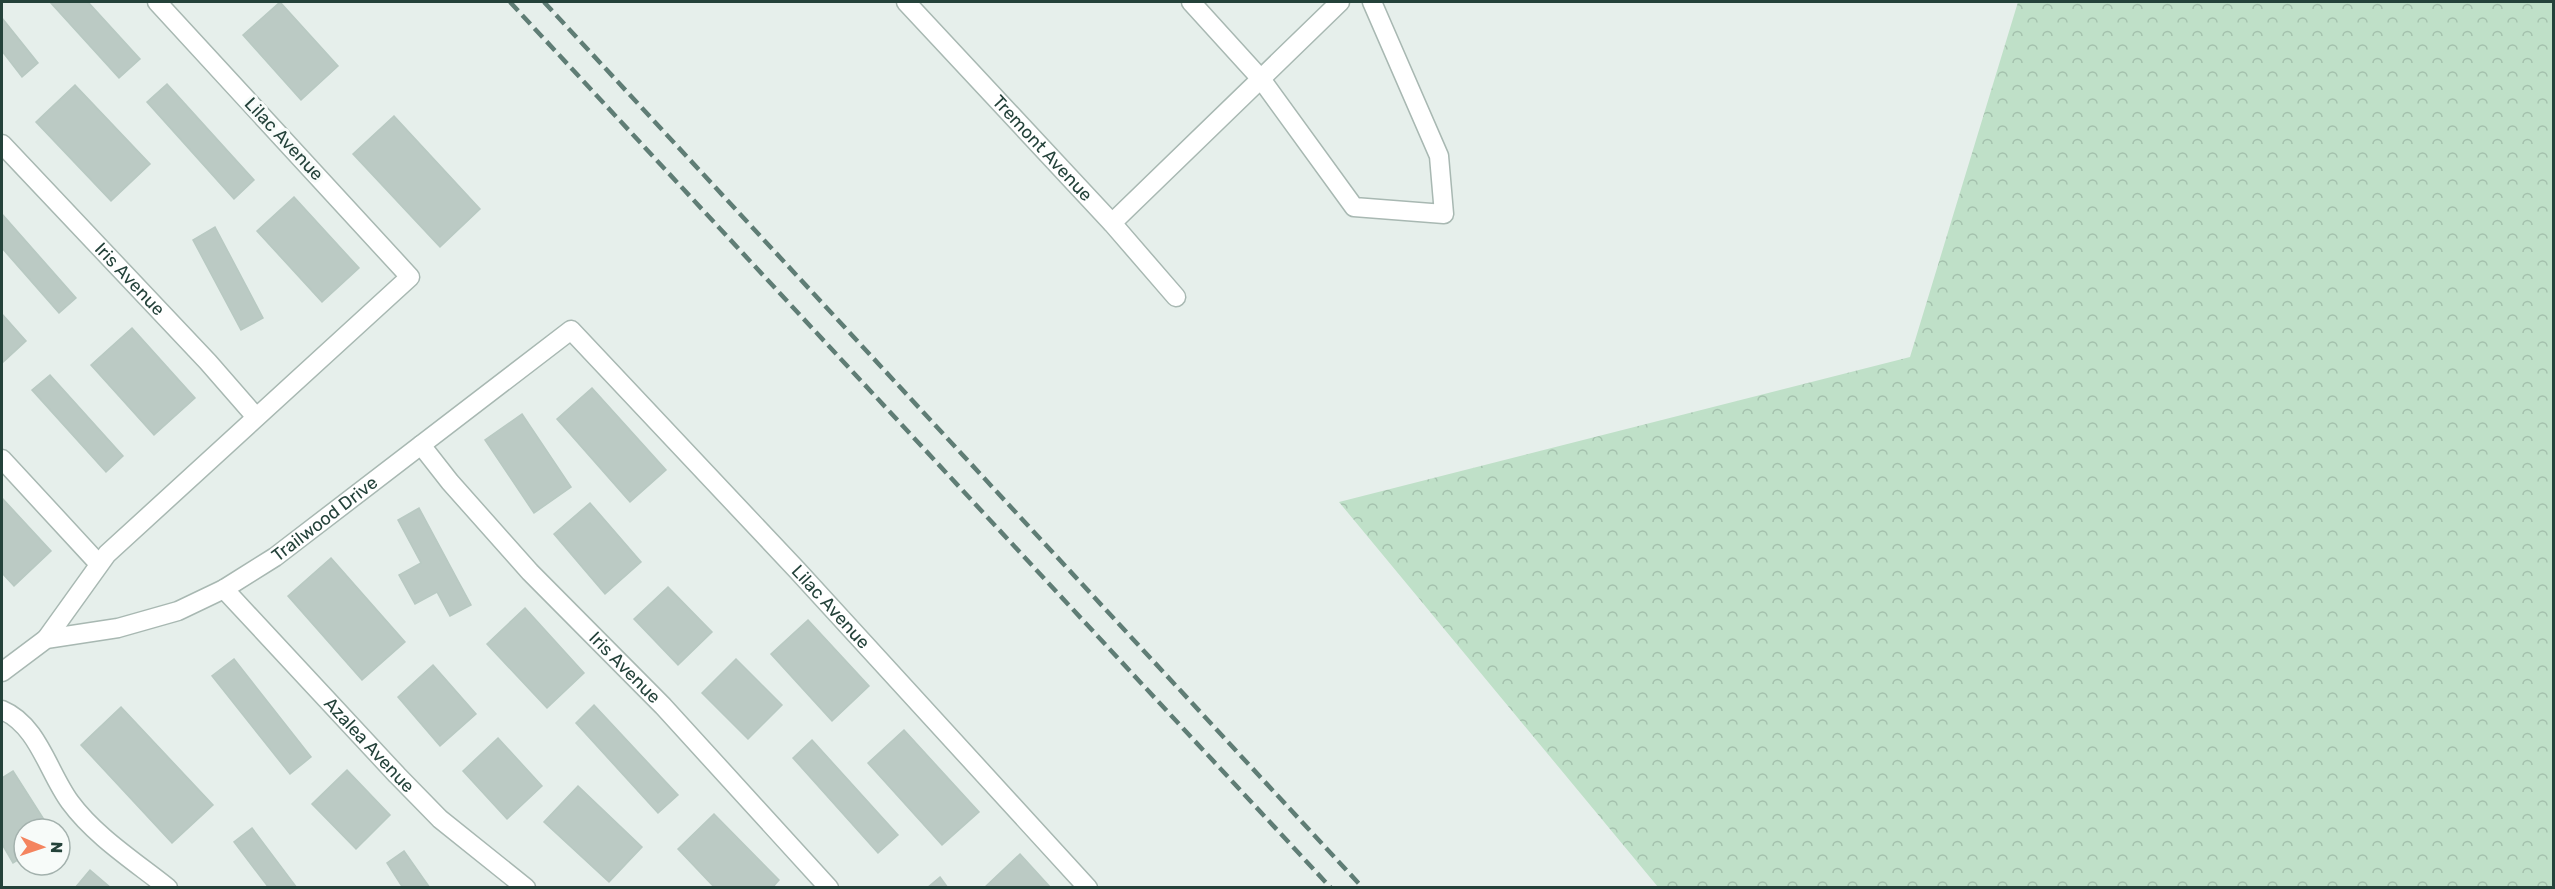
<svg xmlns="http://www.w3.org/2000/svg" width="2555" height="889" viewBox="0 0 2555 889" font-family="Rubik,sans-serif">
  <style>
    .forest { fill: url(#forest-crowns) }
    .building { fill: #bbcac4; stroke: #b8c9c2; stroke-width: 1.5 }
    .lines { fill: none; stroke-linecap: round; stroke-linejoin: round }
    .minor-casing { stroke: #a8b8b2; stroke-width: 21 }
    .minor { stroke: #fff; stroke-width: 18 }
    .rail { stroke: #5f7d75; stroke-width: 4.5; stroke-dasharray: 12 6; stroke-linecap: butt }
    .labels { text-anchor: middle; stroke-width: 6; stroke-linejoin: round; paint-order: stroke }
    .street-label { font-size: 18px; fill: #24423a; stroke: #f7fbf9 }
  </style>
  <defs>
    <pattern id="forest-crowns" width="20" height="18" patternUnits="userSpaceOnUse" patternTransform="scale(1.5)"><rect width="20" height="18" fill="#bfe0c8"/><path d="M2 6a3 3 0 1 1 6 0M12 15a3 3 0 1 1 6 0" fill="none" stroke="#a4c1ad"/></pattern>
  </defs>
  <rect width="100%" height="100%" fill="#e6efeb"/>
  <!-- forest -->
  <path class="forest" d="M 2018,2 L 2553,2 L 2553,887 L 1658,887 L 1339,502 L 1910,357 Z"/>
  <!-- building -->
  <g class="building">
    <path d="M 50,2 L 88,2 L 140,59 L 119,78 Z"/>
    <path d="M 280,2 L 338,66 L 301,100 L 243,35 Z"/>
    <path d="M 2,18 L 38,63 L 22,77 L 2,51 Z"/>
    <path d="M 167,84 L 254,180 L 234,199 L 147,102 Z"/>
    <path d="M 75,85 L 150,164 L 111,201 L 36,122 Z"/>
    <path d="M 394,116 L 480,209 L 440,247 L 353,154 Z"/>
    <path d="M 294,197 L 359,268 L 322,302 L 257,231 Z"/>
    <path d="M 2,214 L 76,298 L 59,313 L 2,248 Z"/>
    <path d="M 215,227 L 263,318 L 241,330 L 193,240 Z"/>
    <path d="M 2,314 L 26,341 L 2,363 Z"/>
    <path d="M 132,328 L 195,398 L 154,435 L 91,365 Z"/>
    <path d="M 50,375 L 123,456 L 106,472 L 32,390 Z"/>
    <path d="M 592,388 L 666,470 L 630,502 L 557,419 Z"/>
    <path d="M 522,414 L 571,487 L 534,513 L 485,440 Z"/>
    <path d="M 2,498 L 51,551 L 14,586 L 2,573 Z"/>
    <path d="M 590,503 L 641,562 L 605,594 L 554,534 Z"/>
    <path d="M 419,508 L 471,605 L 450,616 L 437,592 L 415,604 L 399,575 L 421,563 L 398,520 Z"/>
    <path d="M 331,558 L 405,642 L 362,680 L 288,596 Z"/>
    <path d="M 668,587 L 712,632 L 678,665 L 634,619 Z"/>
    <path d="M 525,608 L 584,673 L 547,708 L 487,644 Z"/>
    <path d="M 808,620 L 869,686 L 832,721 L 771,654 Z"/>
    <path d="M 234,659 L 311,757 L 290,774 L 212,676 Z"/>
    <path d="M 736,659 L 782,705 L 748,739 L 702,693 Z"/>
    <path d="M 433,665 L 476,714 L 440,746 L 398,697 Z"/>
    <path d="M 594,705 L 678,795 L 658,813 L 576,723 Z"/>
    <path d="M 121,707 L 213,805 L 172,843 L 81,745 Z"/>
    <path d="M 904,730 L 979,812 L 942,845 L 868,763 Z"/>
    <path d="M 498,738 L 542,786 L 507,819 L 463,771 Z"/>
    <path d="M 812,740 L 898,835 L 878,853 L 793,758 Z"/>
    <path d="M 347,770 L 390,815 L 356,849 L 312,804 Z"/>
    <path d="M 13,771 L 50,829 L 24,829 L 24,856 L 13,863 L 2,844 L 2,778 Z"/>
    <path d="M 578,786 L 642,847 L 609,882 L 544,822 Z"/>
    <path d="M 714,814 L 779,880 L 772,888 L 715,888 L 678,849 Z"/>
    <path d="M 252,828 L 297,888 L 269,888 L 234,842 Z"/>
    <path d="M 404,851 L 430,888 L 403,888 L 387,863 Z"/>
    <path d="M 1020,854 L 1051,888 L 985,888 L 985,887 Z"/>
    <path d="M 90,870 L 111,888 L 75,888 Z"/>
    <path d="M 940,877 L 948,888 L 927,888 Z"/>
  </g>
  <g class="lines">
    <!-- minor casing -->
    <g class="minor-casing">
      <g id="minor">
        <path id="s1" d="M 906,2 L 1112,223 L 1176,297"/>
        <path d="M 1191,2 L 1261,79 L 1354,207 L 1444,214 L 1439,156 L 1372,2"/>
        <path id="s2" d="M 2,144 L 208,362 L 256,417"/>
        <path d="M 1112,223 L 1340,2"/>
        <path id="s3" d="M 421,445 L 450,482 L 530,572 L 663,706 L 829,888"/>
        <path d="M 2,459 L 99,564"/>
        <path id="s4" d="M 224,589 L 397,775 L 440,819 L 526,888"/>
        <path d="M 46,639 L 107,554 L 410,277 L 157,2"/>
        <path id="s5" d="M 2,672 L 46,639 L 118,628 L 178,611 L 224,589 L 275,557 L 571,330 L 797,570 L 1088,888"/>
        <path d="M 2,710 C 38,725 48,772 70,802 C 95,836 134,861 168,888"/>
      </g>
    </g>
    <!-- minor -->
    <use href="#minor" class="minor"/>
    <!-- rail -->
    <g class="rail">
      <path d="M 510,2 L 1331,888"/>
      <path d="M 544,2 L 1363,888"/>
    </g>
  </g>
  <g class="labels">
    <!-- street labels -->
    <g class="street-label">
      <text transform="translate(284 139) rotate(47)" y="6">Lilac Avenue</text>
      <text dy="6" stroke="none"><textPath href="#s1" startOffset="200">Tremont Avenue</textPath></text>
      <text dy="6" stroke="none"><textPath href="#s2" startOffset="186">Iris Avenue</textPath></text>
      <text dy="6" stroke="none"><textPath href="#s5" startOffset="364">Trailwood Drive</textPath></text>
      <text dy="6" stroke="none"><textPath href="#s5" startOffset="1054">Lilac Avenue</textPath></text>
      <text dy="6" stroke="none"><textPath href="#s3" startOffset="302">Iris Avenue</textPath></text>
      <text dy="6" stroke="none"><textPath href="#s4" startOffset="213">Azalea Avenue</textPath></text>
    </g>
  </g>
  <!-- border -->
  <rect width="2555" height="889" fill="none" stroke="#24423a" stroke-width="6"/>
  <!-- north arrow -->
  <g transform="translate(42 847) rotate(92)"><circle r="28" fill="#f7fbf9" stroke="#a3b1ad" stroke-width="1.5"/>
  <path d="M0-4.5L10 22L0 15L-10 22Z" fill="#f4845f"/>
  <text y="-9" font-size="16" font-weight="bold" text-anchor="middle" fill="#24423a">N</text>
  </g>
</svg>
